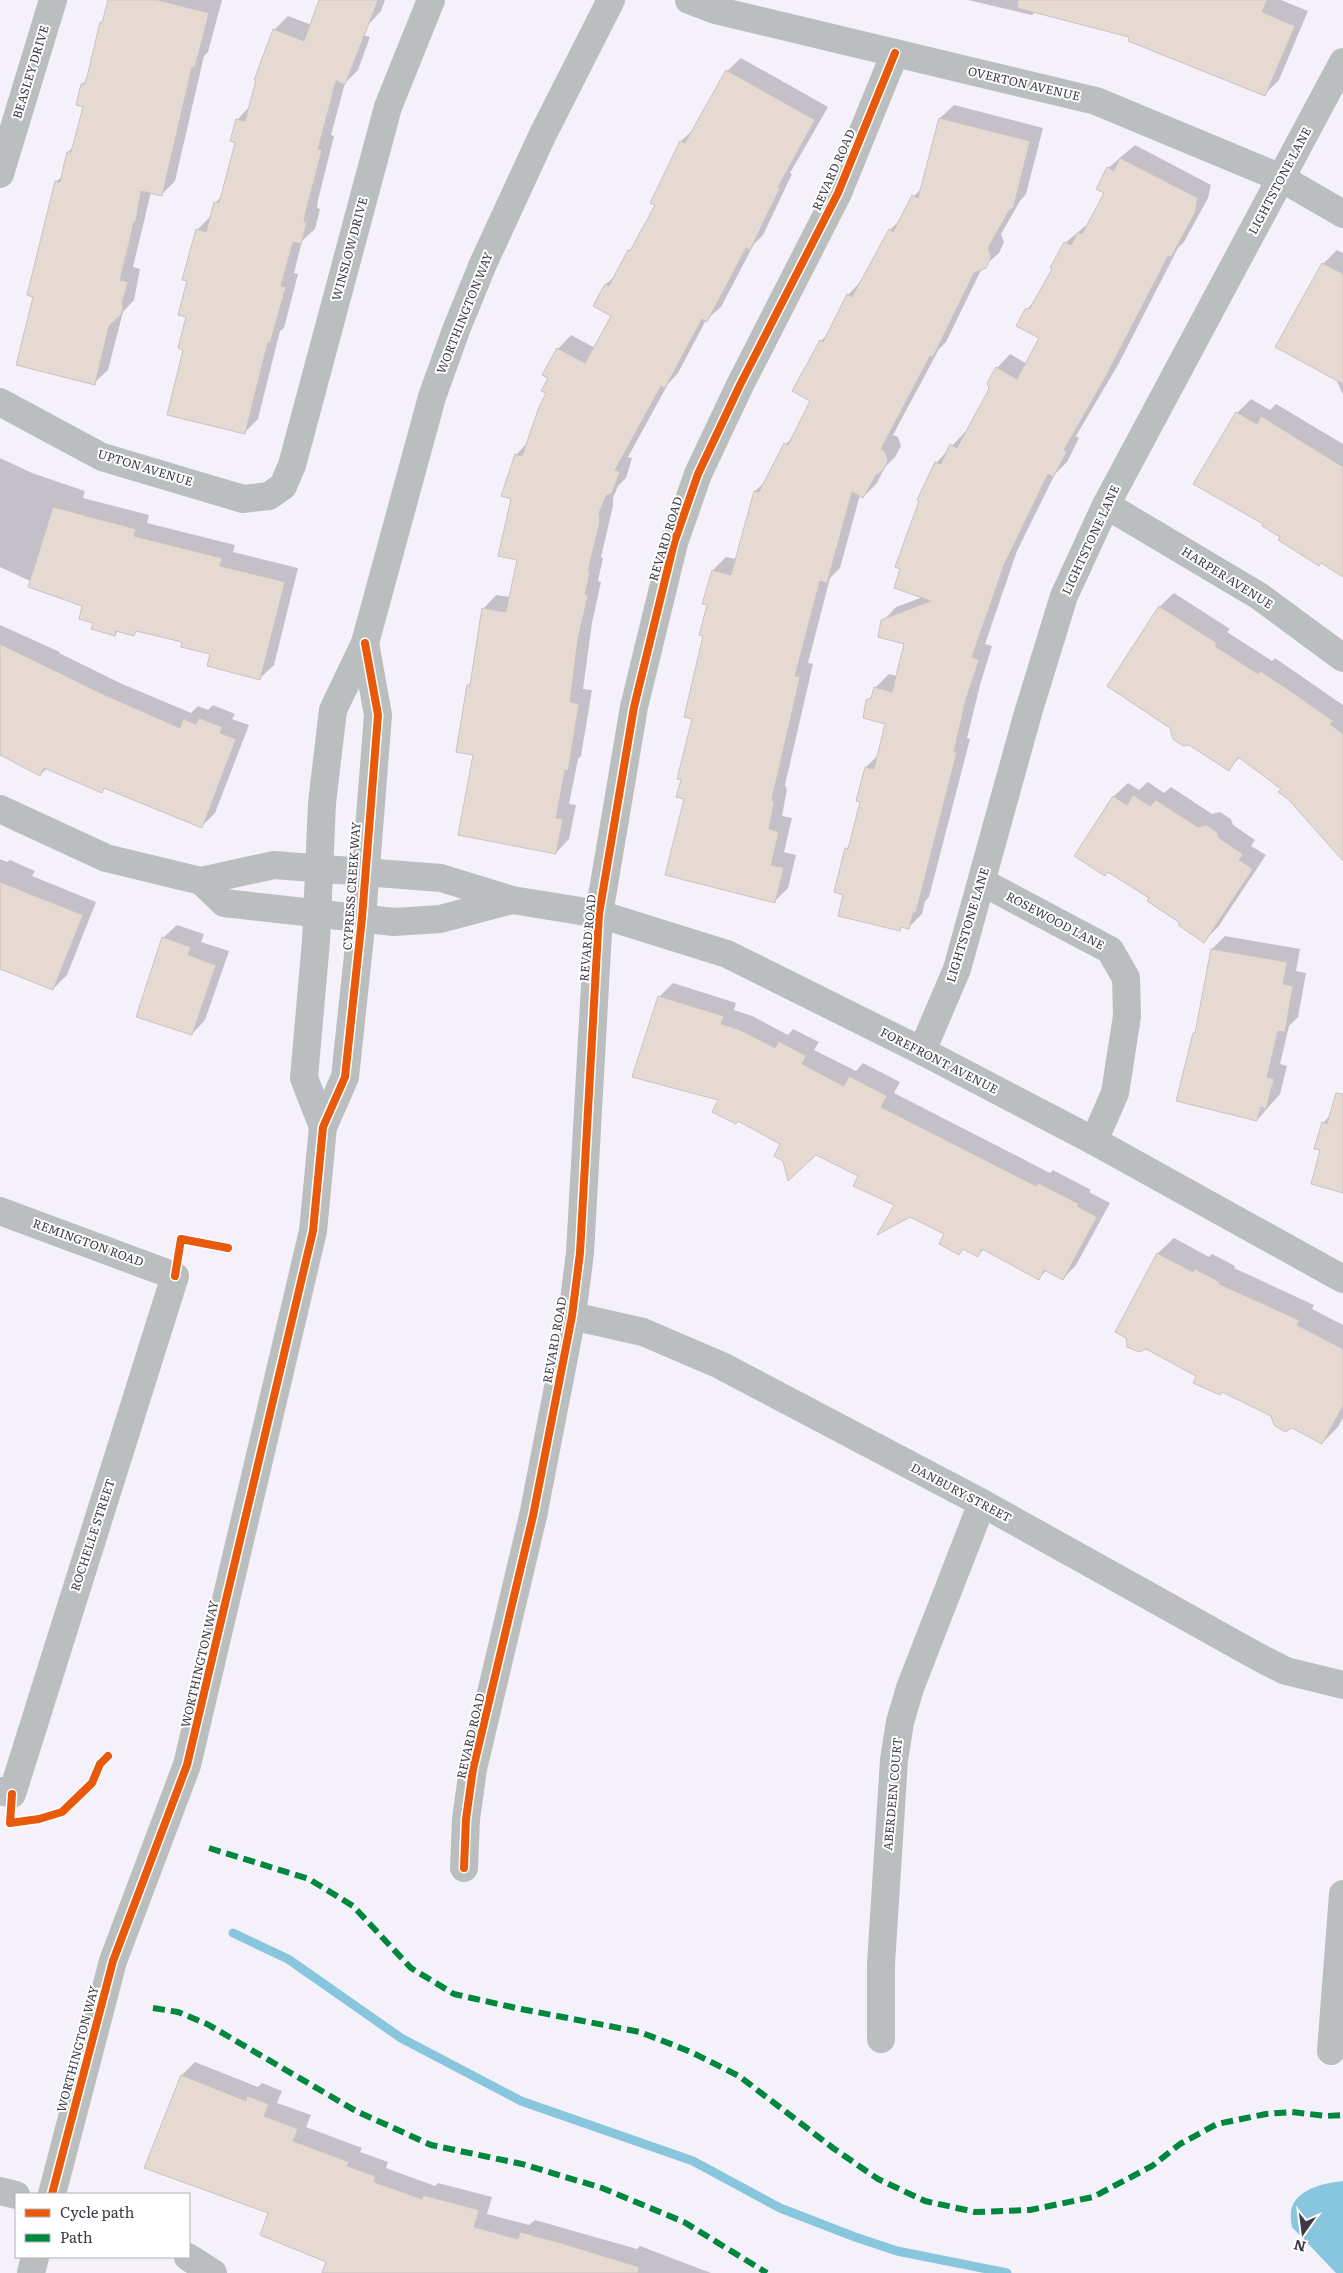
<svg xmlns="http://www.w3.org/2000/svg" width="1343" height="2273" viewBox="0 0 1343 2273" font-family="Literata,serif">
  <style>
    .water { fill: #87c6dd }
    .shadow { fill: #0003 }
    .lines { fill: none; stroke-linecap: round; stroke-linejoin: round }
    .stream { stroke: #87c6dd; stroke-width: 9 }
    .building { fill: #e6d9d2; stroke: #c9c3c2 }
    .minor { stroke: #babebe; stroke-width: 28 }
    .tertiary { stroke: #babebe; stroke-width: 28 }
    .quiet { stroke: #00873e; stroke-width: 6; stroke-dasharray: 12 6; stroke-linecap: butt }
    .cycleway-casing { stroke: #fff; stroke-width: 11 }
    .cycleway { stroke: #e8590c; stroke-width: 8 }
    .labels { text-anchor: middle; stroke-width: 4; stroke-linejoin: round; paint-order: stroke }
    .street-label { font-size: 12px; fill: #3e3944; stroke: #fff }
  </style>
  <rect width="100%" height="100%" fill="#f5f1fa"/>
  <!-- water -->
  <path class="water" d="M 1343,2181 L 1343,2273 L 1336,2273 L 1292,2227 C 1291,2221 1290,2212 1292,2207 C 1299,2188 1325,2183 1343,2181 Z"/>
  <!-- shadow -->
  <g class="shadow">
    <path d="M 109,0 L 222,0 L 208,52 L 204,56 L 175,181 L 161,195 L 151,192 L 133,267 L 140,269 L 134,300 L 123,312 L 108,370 L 94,383 L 35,296 L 56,182 L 63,175 L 68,152 L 73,147 L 84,106 L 82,84 L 87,80 Z"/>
    <path d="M 320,0 L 385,0 L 381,11 L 368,25 Z"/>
    <path d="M 968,0 L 1281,0 L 1308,11 L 1279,80 L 1265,94 L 1131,36 L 1036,12 L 1032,15 Z"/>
    <path d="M 288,16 L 317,27 L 320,25 L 370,37 L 358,70 L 345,83 L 331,135 L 334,136 L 318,200 L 317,208 L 320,209 L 315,229 L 302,241 L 294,273 L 298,274 L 284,328 L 280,331 L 258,419 L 244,433 L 185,349 L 188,280 L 197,230 L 211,216 L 215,203 L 223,195 L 236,142 L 237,120 L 250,106 L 274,30 Z"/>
    <path d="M 741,58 L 828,107 L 790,173 L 792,174 L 763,235 L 754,244 L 721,307 L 706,320 L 678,373 L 668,384 L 628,457 L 632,458 L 626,478 L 618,486 L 613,498 L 613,506 L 601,557 L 603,558 L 598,581 L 601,582 L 592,623 L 583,689 L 592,690 L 581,756 L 578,759 L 569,804 L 576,805 L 569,839 L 556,853 L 475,754 L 468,685 L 472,682 L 483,609 L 496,595 L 510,597 L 519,560 L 512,498 L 516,455 L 527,443 L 548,393 L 550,377 L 558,349 L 571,335 L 595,348 L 612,315 L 594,306 L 606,284 L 617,274 L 629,251 L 635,245 L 657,204 L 652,202 L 681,141 L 695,128 L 727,71 Z"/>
    <path d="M 954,105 L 1043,128 L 1026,194 L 1020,201 L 1001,234 L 1004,242 L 999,253 L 982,268 L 946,342 L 939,349 L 893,435 L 898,437 L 901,446 L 895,457 L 885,467 L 877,483 L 863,497 L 860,495 L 840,568 L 830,578 L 808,663 L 813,664 L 785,785 L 787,789 L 782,816 L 792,818 L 784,852 L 796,855 L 788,888 L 774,902 L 686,798 L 693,718 L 713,570 L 726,557 L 736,559 L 755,491 L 766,481 L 786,444 L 794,436 L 812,401 L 821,341 L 829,333 L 848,295 L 861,281 L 890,230 L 902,218 L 914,196 L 923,187 L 940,118 Z"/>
    <path d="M 1135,145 L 1211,185 L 1208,198 L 1184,242 L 1178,248 L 1119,363 L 1076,436 L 1079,438 L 1067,462 L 1055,474 L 1017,551 L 985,644 L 992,646 L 980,685 L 967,738 L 970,739 L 929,897 L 925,901 L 922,914 L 908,928 L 902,926 L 899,929 L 845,894 L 846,849 L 851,844 L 861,801 L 866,767 L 879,754 L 887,723 L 868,701 L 873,695 L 875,688 L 889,674 L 897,676 L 906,644 L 883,621 L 896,607 L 923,597 L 936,463 L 965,432 L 967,432 L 990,389 L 997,368 L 1010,354 L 1027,364 L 1041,338 L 1026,310 L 1037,299 L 1054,268 L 1052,267 L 1065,243 L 1090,222 L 1105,192 L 1108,168 Z"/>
    <path d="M 1337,250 L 1343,253 L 1343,395 L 1336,379 L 1277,346 L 1323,264 Z"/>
    <path d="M 1251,399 L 1270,410 L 1276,404 L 1343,444 L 1343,576 L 1282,537 L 1237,413 Z"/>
    <path d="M 0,458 L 32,473 L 85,491 L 83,498 L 149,515 L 147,523 L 235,545 L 233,552 L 298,568 L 274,665 L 260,678 L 184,641 L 138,630 L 134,634 L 119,630 L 115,635 L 94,622 L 84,606 L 0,567 Z"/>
    <path d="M 1174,593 L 1230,629 L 1227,632 L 1272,661 L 1275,658 L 1343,705 L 1343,845 L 1282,788 L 1240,757 L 1228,769 L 1171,727 L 1108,686 L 1160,606 Z"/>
    <path d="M 0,625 L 60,652 L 59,653 L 120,683 L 191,713 L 198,706 L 208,710 L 213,705 L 235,714 L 232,719 L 249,725 L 215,813 L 202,826 L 105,788 L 101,792 L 47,768 L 40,775 L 0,754 Z"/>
    <path d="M 1148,782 L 1164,793 L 1171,787 L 1212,814 L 1220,812 L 1231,819 L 1233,825 L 1255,840 L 1251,846 L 1266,855 L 1218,927 L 1204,941 L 1151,897 L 1109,871 L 1076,855 L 1114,796 L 1128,783 L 1139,790 Z"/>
    <path d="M 0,859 L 7,862 L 10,860 L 35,871 L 32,876 L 96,902 L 67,975 L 53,989 L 0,969 Z"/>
    <path d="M 177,925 L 204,934 L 201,942 L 229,951 L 205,1020 L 192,1034 L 163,938 Z"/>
    <path d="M 1225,936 L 1300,949 L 1296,971 L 1306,973 L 1298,1017 L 1289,1026 L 1280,1064 L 1287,1066 L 1280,1094 L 1257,1120 L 1194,1033 L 1196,1031 L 1212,949 Z"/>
    <path d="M 673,983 L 736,1003 L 734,1010 L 752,1016 L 788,1035 L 793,1029 L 819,1042 L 814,1050 L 856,1071 L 863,1063 L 900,1082 L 894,1093 L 1050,1173 L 1053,1170 L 1091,1190 L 1089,1192 L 1110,1203 L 1076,1265 L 1063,1279 L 1047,1270 L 1039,1278 L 984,1249 L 978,1255 L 964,1248 L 959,1254 L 945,1234 L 860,1176 L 815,1153 L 782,1143 L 720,1100 L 659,997 Z"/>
    <path d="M 1336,1109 L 1343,1111 L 1343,1192 L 1322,1149 L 1323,1123 Z"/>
    <path d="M 1174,1238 L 1209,1257 L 1212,1254 L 1235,1266 L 1234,1268 L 1314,1305 L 1312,1309 L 1343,1325 L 1343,1418 L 1338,1427 L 1322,1443 L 1116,1331 L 1158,1253 Z"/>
    <path d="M 195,2062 L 258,2087 L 262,2083 L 282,2091 L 277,2103 L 311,2115 L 306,2127 L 362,2148 L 360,2152 L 388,2162 L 386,2168 L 435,2186 L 438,2183 L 492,2197 L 487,2214 L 529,2225 L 535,2220 L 637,2249 L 640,2246 L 711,2273 L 328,2273 L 328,2262 L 270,2212 L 182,2075 Z"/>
  </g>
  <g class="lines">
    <!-- stream -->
    <path class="stream" d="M 233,1933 L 288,1959 L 401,2038 L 521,2101 L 693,2161 L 780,2208 L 855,2237 L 897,2251 L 1007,2273"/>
  </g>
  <!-- building -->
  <g class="building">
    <path d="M 108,0 L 157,0 L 209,13 L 195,67 L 192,67 L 162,196 L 141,191 L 136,220 L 134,222 L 120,280 L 128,282 L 122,303 L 123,307 L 121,315 L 109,326 L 95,385 L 16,365 L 33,297 L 27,295 L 55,181 L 60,182 L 67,152 L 71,152 L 83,107 L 76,105 L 81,84 L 84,84 L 87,77 L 100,22 L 102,23 Z"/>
    <path d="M 319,0 L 378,0 L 345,85 L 336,81 L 318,149 L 322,150 L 305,215 L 304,222 L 307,222 L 301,244 L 293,242 L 281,286 L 286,287 L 270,343 L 268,342 L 245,434 L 167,415 L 183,350 L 178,348 L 186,317 L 178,315 L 187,281 L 182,280 L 196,229 L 206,232 L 214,202 L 219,203 L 235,143 L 230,141 L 236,119 L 245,121 L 256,80 L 254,80 L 273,29 L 304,41 Z"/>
    <path d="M 1018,0 L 1267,0 L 1262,12 L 1295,26 L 1265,96 L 1128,41 L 1129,37 L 1017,8 Z"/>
    <path d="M 726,70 L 815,120 L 778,187 L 780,188 L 750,250 L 746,248 L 707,322 L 702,319 L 665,388 L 661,386 L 615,470 L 620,472 L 612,493 L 606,496 L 599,513 L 600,521 L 588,571 L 590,571 L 585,594 L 588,596 L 578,638 L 570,702 L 579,704 L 568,771 L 565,770 L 556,818 L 563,819 L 556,854 L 458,835 L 473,755 L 456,752 L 467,685 L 470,685 L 482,608 L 506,612 L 517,560 L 498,556 L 511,499 L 501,496 L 515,454 L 522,456 L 539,407 L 546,393 L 541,391 L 548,378 L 542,375 L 557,348 L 585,363 L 611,316 L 593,306 L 605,284 L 609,286 L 628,250 L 630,251 L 655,205 L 650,203 L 680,141 L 685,143 Z"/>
    <path d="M 939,118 L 1030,141 L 1013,209 L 1010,209 L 988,248 L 991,257 L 986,268 L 974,273 L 933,357 L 930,356 L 881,449 L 885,451 L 888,461 L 882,472 L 876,475 L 863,498 L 852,492 L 827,583 L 820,581 L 795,676 L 800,677 L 772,799 L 774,803 L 769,829 L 779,832 L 771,865 L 784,868 L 775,903 L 665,875 L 684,799 L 676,797 L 681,780 L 677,779 L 692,719 L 684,717 L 703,636 L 699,635 L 707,605 L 702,604 L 712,570 L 731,575 L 754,491 L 759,492 L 784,443 L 788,445 L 810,401 L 792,391 L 820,340 L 823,342 L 847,294 L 852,297 L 889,229 L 893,232 L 912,195 L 918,198 Z"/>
    <path d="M 1120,158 L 1198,198 L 1195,213 L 1171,257 L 1168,256 L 1105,378 L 1064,450 L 1067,452 L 1053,477 L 1048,474 L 1004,565 L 972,657 L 979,660 L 966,699 L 954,752 L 957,752 L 916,912 L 913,913 L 909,929 L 901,927 L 900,931 L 838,916 L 843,895 L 834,892 L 845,848 L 848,849 L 860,802 L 856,801 L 865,767 L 874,769 L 885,724 L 863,718 L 866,700 L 871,698 L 874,687 L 892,692 L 904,644 L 878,637 L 881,620 L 931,601 L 894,588 L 900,569 L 895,567 L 919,501 L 917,500 L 935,462 L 941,464 L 950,444 L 957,448 L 989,389 L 987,383 L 996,367 L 1017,379 L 1039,338 L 1016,326 L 1025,309 L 1030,308 L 1052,269 L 1050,268 L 1064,242 L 1071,245 L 1078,232 L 1082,234 L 1104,193 L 1096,189 L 1107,167 L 1114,171 Z"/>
    <path d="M 1322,263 L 1343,274 L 1343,384 L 1275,347 Z"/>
    <path d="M 1236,412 L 1257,424 L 1261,416 L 1343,467 L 1343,577 L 1321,563 L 1319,566 L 1278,540 L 1280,537 L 1262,526 L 1263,524 L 1193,484 Z"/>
    <path d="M 53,507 L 136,529 L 134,536 L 222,558 L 220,566 L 285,582 L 260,680 L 207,666 L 210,654 L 181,647 L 182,642 L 136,631 L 134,636 L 116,631 L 115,636 L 91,629 L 93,623 L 79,619 L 82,606 L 28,587 Z"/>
    <path d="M 1159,606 L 1217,643 L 1215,646 L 1258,674 L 1260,671 L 1292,692 L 1333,721 L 1330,724 L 1343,734 L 1343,861 L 1288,799 L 1278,792 L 1281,789 L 1238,757 L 1229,771 L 1189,745 L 1183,746 L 1173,739 L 1170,728 L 1107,686 Z"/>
    <path d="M 0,644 L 107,696 L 180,728 L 183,719 L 196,724 L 199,718 L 222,727 L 220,733 L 236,739 L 202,828 L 104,788 L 102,793 L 44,768 L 40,776 L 0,755 Z"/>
    <path d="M 1133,795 L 1150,806 L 1156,800 L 1198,827 L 1206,825 L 1217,832 L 1219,838 L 1243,854 L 1239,860 L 1253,869 L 1204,943 L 1178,925 L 1180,923 L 1147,901 L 1149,898 L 1108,872 L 1105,876 L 1074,856 L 1113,796 L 1127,805 Z"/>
    <path d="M 0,882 L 83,915 L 53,990 L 0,969 Z"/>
    <path d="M 162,937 L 191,947 L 188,955 L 216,965 L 192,1035 L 136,1017 Z"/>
    <path d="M 1211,949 L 1287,962 L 1283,984 L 1293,986 L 1285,1032 L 1278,1031 L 1267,1077 L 1274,1079 L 1266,1109 L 1261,1107 L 1257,1121 L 1176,1101 L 1193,1033 L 1195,1033 Z"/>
    <path d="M 658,996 L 724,1016 L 721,1024 L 738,1029 L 775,1048 L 779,1041 L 806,1056 L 802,1064 L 844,1086 L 849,1076 L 887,1096 L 881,1107 L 1036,1186 L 1038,1183 L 1079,1204 L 1077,1206 L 1097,1217 L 1063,1280 L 1044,1270 L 1039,1280 L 982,1249 L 978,1257 L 963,1249 L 959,1255 L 939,1244 L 944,1234 L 910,1217 L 877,1235 L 894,1205 L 853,1186 L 858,1176 L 816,1155 L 788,1181 L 783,1161 L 774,1156 L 780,1144 L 738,1121 L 736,1124 L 712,1112 L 718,1100 L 632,1077 Z"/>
    <path d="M 1336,1093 L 1343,1094 L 1343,1193 L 1311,1184 L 1320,1150 L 1314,1149 L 1322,1122 L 1327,1124 Z"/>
    <path d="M 1157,1253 L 1193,1272 L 1195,1269 L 1220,1282 L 1219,1284 L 1299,1320 L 1297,1325 L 1343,1349 L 1343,1406 L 1322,1444 L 1292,1428 L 1285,1432 L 1274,1425 L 1271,1416 L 1222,1392 L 1220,1395 L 1193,1383 L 1196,1376 L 1146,1349 L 1139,1352 L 1127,1347 L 1126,1338 L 1115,1332 Z"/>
    <path d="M 181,2075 L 246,2101 L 247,2096 L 269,2104 L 264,2116 L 298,2129 L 293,2141 L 349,2162 L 347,2166 L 375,2176 L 374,2182 L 422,2199 L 423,2195 L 479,2210 L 474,2227 L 518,2239 L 520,2232 L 561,2243 L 639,2267 L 638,2273 L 322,2273 L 326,2262 L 260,2235 L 268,2213 L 144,2168 Z"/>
  </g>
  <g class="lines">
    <!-- minor -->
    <g class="minor">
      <path d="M 689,0 L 715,10 L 1096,101 L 1281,178 L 1343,214"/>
      <path d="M 0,174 L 53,0"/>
      <path d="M 0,402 L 102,457 L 243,499 L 269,496 L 283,486 L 292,465 L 388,107 L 431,0"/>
      <path d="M 1106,505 L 1259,596 L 1343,658"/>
      <path d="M 0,809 L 106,858 L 201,881 L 274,865 L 441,878 L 512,900 L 599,914 L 727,954 L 922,1051 L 1094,1141 L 1343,1279"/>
      <path d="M 201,881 L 224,903 L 394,922 L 440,919 L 512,900"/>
      <path d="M 982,882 L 1110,950 L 1126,978 L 1127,1016 L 1115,1093 L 1094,1141"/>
      <path d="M 922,1051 L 957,969 L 1028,713 L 1064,596 L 1106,505 L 1343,62"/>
      <path d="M 0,1211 L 175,1276 L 12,1794 L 0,1791"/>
      <path d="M 572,1316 L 643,1332 L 720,1365 L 982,1503 L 1262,1659 L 1286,1671 L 1343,1685"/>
      <path d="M 464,1868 L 466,1819 L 473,1769 L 533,1516 L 572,1316 L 580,1253 L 599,914 L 634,707 L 674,543 L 698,474 L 740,385 L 838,193 L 895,53"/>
      <path d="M 881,2039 L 881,1964 L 894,1760 L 900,1722 L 910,1688 L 982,1503"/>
      <path d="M 1331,2051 L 1343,1894"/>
      <path d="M 0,2191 L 16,2195"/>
      <path d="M 188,2257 L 213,2273"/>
    </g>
    <!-- tertiary -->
    <g class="tertiary">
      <path d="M 323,1127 L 304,1078 L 316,941 L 322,803 L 333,710 L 365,643 L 432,397 L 456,330 L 483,264 L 543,134 L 611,0"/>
      <path d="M 52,2194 L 113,1961 L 187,1765 L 313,1231 L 323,1127 L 345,1077 L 362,918 L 378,715 L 365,643"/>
      <path d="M 31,2273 L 35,2257"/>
    </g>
    <!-- quiet -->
    <g class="quiet">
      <path d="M 209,1848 L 309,1879 L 353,1906 L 411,1968 L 454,1994 L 516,2008 L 640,2032 L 691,2052 L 739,2076 L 833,2148 L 878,2179 L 925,2201 L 975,2212 L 1030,2210 L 1093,2197 L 1152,2166 L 1180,2144 L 1217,2124 L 1266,2114 L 1292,2112 L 1326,2116 L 1343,2115"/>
      <path d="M 153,2008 L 178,2012 L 207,2024 L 356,2111 L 431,2145 L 522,2164 L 602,2188 L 684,2222 L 767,2273"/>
    </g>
    <!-- cycleway casing -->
    <g class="cycleway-casing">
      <g id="cycleway">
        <path d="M 175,1276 L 181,1239 L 228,1248"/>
        <path d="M 12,1794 L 10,1823 L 39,1819 L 62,1812 L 92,1783 L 100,1764 L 108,1756"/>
        <path d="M 464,1868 L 466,1819 L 473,1769 L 533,1516 L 572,1316 L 580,1253 L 599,914 L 634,707 L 674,543 L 698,474 L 740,385 L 838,193 L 895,53"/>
        <path d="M 52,2194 L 113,1961 L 187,1765 L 313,1231 L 323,1127 L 345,1077 L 362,918 L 378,715 L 365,643"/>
      </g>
    </g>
    <!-- cycleway -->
    <use href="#cycleway" class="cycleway"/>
  </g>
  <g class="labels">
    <!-- street labels -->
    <g class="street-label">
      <text transform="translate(31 72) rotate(-73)" y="4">BEASLEY DRIVE</text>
      <text transform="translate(1024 84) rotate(13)" y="4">OVERTON AVENUE</text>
      <text transform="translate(834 170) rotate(-66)" y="4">REVARD ROAD</text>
      <text transform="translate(1280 181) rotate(-62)" y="4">LIGHTSTONE LANE</text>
      <text transform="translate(350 249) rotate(-75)" y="4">WINSLOW DRIVE</text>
      <text transform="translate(465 313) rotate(-68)" y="4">WORTHINGTON WAY</text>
      <text transform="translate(145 468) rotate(17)" y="4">UPTON AVENUE</text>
      <text transform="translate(666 539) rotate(-73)" y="4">REVARD ROAD</text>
      <text transform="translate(1091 540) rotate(-65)" y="4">LIGHTSTONE LANE</text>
      <text transform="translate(1227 578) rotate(32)" y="4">HARPER AVENUE</text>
      <text transform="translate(352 886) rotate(-86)" y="4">CYPRESS CREEK WAY</text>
      <text transform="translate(1055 921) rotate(28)" y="4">ROSEWOOD LANE</text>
      <text transform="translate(968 925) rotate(-73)" y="4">LIGHTSTONE LANE</text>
      <text transform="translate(588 938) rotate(-85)" y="4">REVARD ROAD</text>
      <text transform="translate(939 1061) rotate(27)" y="4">FOREFRONT AVENUE</text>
      <text transform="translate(88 1243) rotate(20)" y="4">REMINGTON ROAD</text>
      <text transform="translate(555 1340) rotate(-80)" y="4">REVARD ROAD</text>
      <text transform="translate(961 1493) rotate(28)" y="4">DANBURY STREET</text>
      <text transform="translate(93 1535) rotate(-72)" y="4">ROCHELLE STREET</text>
      <text transform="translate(200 1664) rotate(-77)" y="4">WORTHINGTON WAY</text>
      <text transform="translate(471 1736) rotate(-77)" y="4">REVARD ROAD</text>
      <text transform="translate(893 1794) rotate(-85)" y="4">ABERDEEN COURT</text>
      <text transform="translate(78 2049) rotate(-75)" y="4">WORTHINGTON WAY</text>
    </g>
  </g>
  <!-- legend -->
  <rect x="15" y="2193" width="175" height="65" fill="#ffffff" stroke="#b2b0b4"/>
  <rect x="25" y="2209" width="25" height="8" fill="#e8590c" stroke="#b2b0b4"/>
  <text x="60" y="2218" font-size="15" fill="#3e3944">Cycle path</text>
  <rect x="25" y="2234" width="25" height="8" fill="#00873e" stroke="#b2b0b4"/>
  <text x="60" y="2243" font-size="15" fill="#3e3944">Path</text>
  <!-- north arrow -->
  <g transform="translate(1303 2233) rotate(194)" stroke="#ffffff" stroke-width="4" paint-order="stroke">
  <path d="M0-4L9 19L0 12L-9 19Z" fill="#3e3944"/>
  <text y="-8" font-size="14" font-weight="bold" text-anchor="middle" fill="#3e3944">N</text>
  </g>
</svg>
